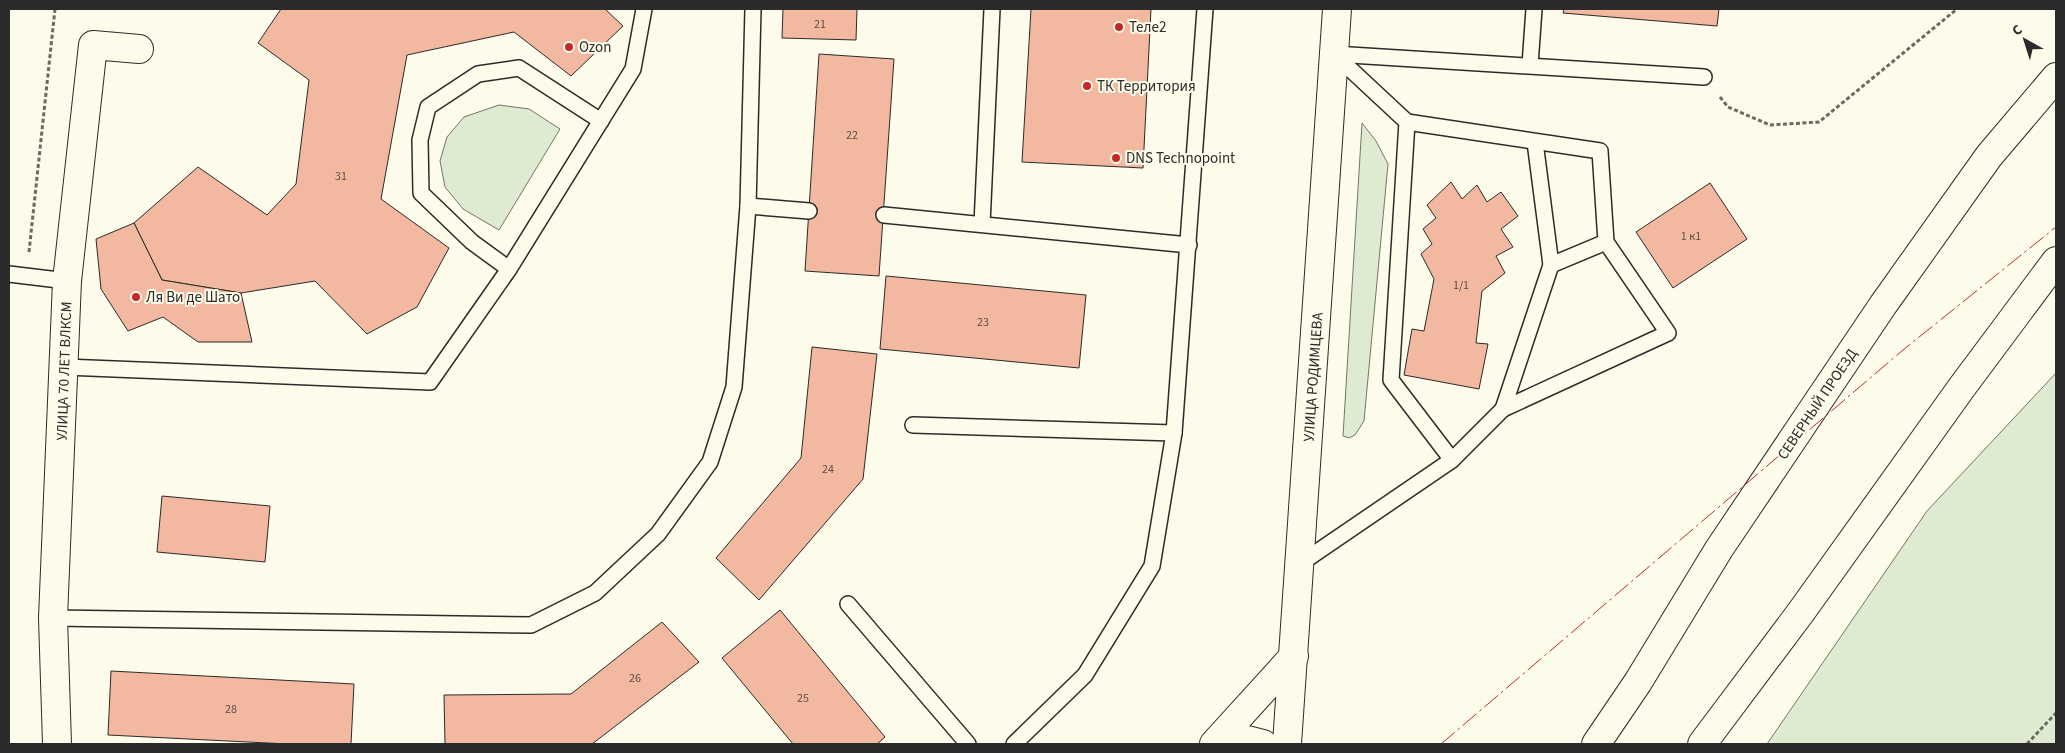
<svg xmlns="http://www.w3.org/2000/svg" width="2065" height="753" viewBox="0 0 2065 753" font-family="'Source Sans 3',sans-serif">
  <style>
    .green { fill: #deebd1; stroke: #74746e }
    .building { fill: #f2b8a0; stroke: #2b2b2b }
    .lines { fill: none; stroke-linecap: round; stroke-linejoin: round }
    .lane-casing { stroke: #2b2b2b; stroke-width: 18 }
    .street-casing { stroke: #2b2b2b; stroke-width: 30 }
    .secondary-casing { stroke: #2b2b2b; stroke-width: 30 }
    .path { stroke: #6a6964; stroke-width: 3; stroke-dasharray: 4 2.5; stroke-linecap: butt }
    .lane { stroke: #fdfbea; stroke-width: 15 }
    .street { stroke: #fdfbea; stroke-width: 28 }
    .secondary { stroke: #fdfbea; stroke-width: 28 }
    .power { stroke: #c62828; stroke-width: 1; stroke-dasharray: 18 4 2.5 4; stroke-linecap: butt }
    .poi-dot { fill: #c62828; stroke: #fdfbea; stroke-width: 2 }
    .labels { text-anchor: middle; stroke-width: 4; stroke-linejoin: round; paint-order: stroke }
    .number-label { font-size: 12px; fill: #5d4e48 }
    .poi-label { font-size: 15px; fill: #2b2b2b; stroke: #fdfbea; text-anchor: start }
    .street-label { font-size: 15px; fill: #2b2b2b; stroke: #fdfbea }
  </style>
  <rect width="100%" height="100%" fill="#fdfbea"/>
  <!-- green -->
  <g class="green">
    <path d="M 499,105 L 529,109 L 560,129 L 499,230 L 463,209 L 445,187 L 440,161 L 447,137 L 464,117 Z"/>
    <path d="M 1362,123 L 1376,141 L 1388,164 L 1364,421 L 1355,435 L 1349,438 L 1343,436 Z"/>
    <path d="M 2056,373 L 2056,744 L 1767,744 L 1927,511 Z"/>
  </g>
  <!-- building -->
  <g class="building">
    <path d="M 281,9 L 605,9 L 623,26 L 571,76 L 514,32 L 407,55 L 381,199 L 449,248 L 417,307 L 367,334 L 315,281 L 241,293 L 162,280 L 134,223 L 198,167 L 267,215 L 296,184 L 309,80 L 258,43 Z"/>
    <path d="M 783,9 L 857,9 L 856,40 L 782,38 Z"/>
    <path d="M 1031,9 L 1151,9 L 1143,168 L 1022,162 Z"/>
    <path d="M 1564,9 L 1719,9 L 1717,26 L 1563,13 Z"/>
    <path d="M 819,54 L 894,59 L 879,276 L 805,271 Z"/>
    <path d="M 1451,182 L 1462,199 L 1477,185 L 1487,202 L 1501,192 L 1518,216 L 1501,229 L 1513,247 L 1496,256 L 1505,273 L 1482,291 L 1476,343 L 1488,344 L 1479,389 L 1404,375 L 1412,329 L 1424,331 L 1434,279 L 1421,254 L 1432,244 L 1423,229 L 1436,218 L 1427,205 Z"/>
    <path d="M 1710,183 L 1747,239 L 1673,288 L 1636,232 Z"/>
    <path d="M 134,223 L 162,280 L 241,293 L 252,342 L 198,342 L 163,317 L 128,331 L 101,289 L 96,239 Z"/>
    <path d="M 886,276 L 1086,295 L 1079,368 L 880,349 Z"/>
    <path d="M 812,347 L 877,354 L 863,479 L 759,600 L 716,558 L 801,458 Z"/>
    <path d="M 162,496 L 270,506 L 265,562 L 157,552 Z"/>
    <path d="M 780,610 L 885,737 L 877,744 L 793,744 L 722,658 Z"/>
    <path d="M 662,622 L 699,662 L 592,744 L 445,744 L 444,695 L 571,694 Z"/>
    <path d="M 111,671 L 354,684 L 351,744 L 288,744 L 108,735 Z"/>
  </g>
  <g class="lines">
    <!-- lane casing -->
    <g class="lane-casing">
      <g id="lane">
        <path d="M 1334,54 L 1704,77"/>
        <path d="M 1530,65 L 1534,9"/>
        <path d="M 1407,122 L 1600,151 L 1606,242 L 1668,333 L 1503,409 L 1452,460"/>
        <path d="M 748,206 L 809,211"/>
        <path d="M 884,215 L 1189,245"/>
        <path d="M 982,224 L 992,9"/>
        <path d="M 1551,265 L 1606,242"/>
        <path d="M 509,269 L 472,242 L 421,193 L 420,140 L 428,107 L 478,74 L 519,68 L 601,121"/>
        <path d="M 9,274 L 67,281"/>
        <path d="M 65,367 L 430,382 L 509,269 L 633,69 L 644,9"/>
        <path d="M 1503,409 L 1551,265 L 1535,142"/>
        <path d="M 913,425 L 1174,433"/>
        <path d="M 1301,563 L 1452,460 L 1391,380 L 1407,122 L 1334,54"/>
        <path d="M 848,604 L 968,744"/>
        <path d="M 53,618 L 531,625 L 595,593 L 658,534 L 710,462 L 734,387 L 748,206 L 753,9"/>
        <path d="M 1014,744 L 1085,675 L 1152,566 L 1174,433 L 1205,9"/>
      </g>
    </g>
    <!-- street casing -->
    <g class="street-casing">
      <path id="street" d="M 57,744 L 53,618 L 67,281 L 93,45 L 139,49"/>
    </g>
    <!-- secondary casing -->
    <g class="secondary-casing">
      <g id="secondary">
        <path d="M 1224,734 L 1263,744"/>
        <path d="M 1214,744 L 1294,656"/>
        <path d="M 1287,744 L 1337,9"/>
        <path d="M 1596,744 L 1638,682 L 1719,549 L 1883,305 L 1989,156 L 2056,77"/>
        <path d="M 1702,744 L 1801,612 L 1962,387 L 2056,261"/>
      </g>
    </g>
    <!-- path -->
    <g class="path">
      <path d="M 1720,97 L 1728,107 L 1770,125 L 1819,122 L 1957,9"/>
      <path d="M 29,252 L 55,9"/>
      <path d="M 2027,744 L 2056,713"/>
    </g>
    <!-- lane -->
    <use href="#lane" class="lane"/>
    <!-- street -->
    <use href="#street" class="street"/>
    <!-- secondary -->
    <use href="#secondary" class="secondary"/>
    <!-- power -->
    <path class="power" d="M 1441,744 L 1903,350 L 2056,227"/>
  </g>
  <!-- markers -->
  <g class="poi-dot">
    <circle cx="1119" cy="27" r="5"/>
    <circle cx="569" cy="47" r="5"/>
    <circle cx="1087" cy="86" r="5"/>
    <circle cx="1116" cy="158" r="5"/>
    <circle cx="136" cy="297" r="5"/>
  </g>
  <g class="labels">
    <!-- number labels -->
    <g class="number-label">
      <text x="820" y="28">21</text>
      <text x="852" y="139">22</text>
      <text x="341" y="180">31</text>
      <text x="1691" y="240">1 к1</text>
      <text x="1461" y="289">1/1</text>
      <text x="983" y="326">23</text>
      <text x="828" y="473">24</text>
      <text x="635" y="682">26</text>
      <text x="803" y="702">25</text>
      <text x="231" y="713">28</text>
    </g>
    <!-- poi labels -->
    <g class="poi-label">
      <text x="1129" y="32">Теле2</text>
      <text x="579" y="52">Ozon</text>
      <text x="1097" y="91">ТК Территория</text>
      <text x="1126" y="163">DNS Technopoint</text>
      <text x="146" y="302">Ля Ви де Шато</text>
    </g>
    <!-- street labels -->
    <g class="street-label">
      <text transform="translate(64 371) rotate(-88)" y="5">УЛИЦА 70 ЛЕТ ВЛКСМ</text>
      <text transform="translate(1313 377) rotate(-86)" y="5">УЛИЦА РОДИМЦЕВА</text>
      <text transform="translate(1817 404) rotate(-56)" y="5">СЕВЕРНЫЙ ПРОЕЗД</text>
    </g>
  </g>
  <!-- border -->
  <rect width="2065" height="753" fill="none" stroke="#2b2b2b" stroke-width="20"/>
  <!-- north arrow -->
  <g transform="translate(2025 40) rotate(321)" stroke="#fdfbea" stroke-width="4" paint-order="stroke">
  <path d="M0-4L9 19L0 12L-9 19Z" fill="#2b2b2b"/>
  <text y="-8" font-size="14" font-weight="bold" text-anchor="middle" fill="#2b2b2b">С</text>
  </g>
</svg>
